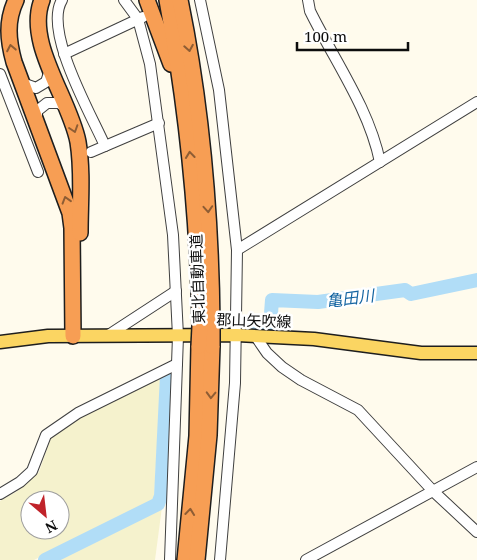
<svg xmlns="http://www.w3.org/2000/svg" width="477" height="560" viewBox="0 0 477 560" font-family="'Noto Serif','Noto Sans JP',serif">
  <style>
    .farmland { fill: #f5f2cd; fill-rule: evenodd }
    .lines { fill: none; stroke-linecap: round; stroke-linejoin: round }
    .river { stroke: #b1ddf7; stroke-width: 14 }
    .minor-casing { stroke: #404040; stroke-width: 12 }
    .major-casing { stroke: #1e1e1e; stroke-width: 15 }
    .highway-casing { stroke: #1e1e1e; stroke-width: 18 }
    .minor { stroke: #fff; stroke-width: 10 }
    .major { stroke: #fbd562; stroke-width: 12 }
    .highway { stroke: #f79e54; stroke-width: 15 }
    .highway-bridge-casing { stroke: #1e1e1e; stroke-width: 18; stroke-linecap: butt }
    .highway-bridge { stroke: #f79e54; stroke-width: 15 }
    .oneway { stroke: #8e5d34 }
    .labels { text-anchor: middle; stroke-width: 5; stroke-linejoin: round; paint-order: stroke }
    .street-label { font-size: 15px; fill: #0d0d0d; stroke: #fff }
    .water-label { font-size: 16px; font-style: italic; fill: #1464a1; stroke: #fff }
  </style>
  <rect width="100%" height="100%" fill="#fffbed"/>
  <!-- farmland -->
  <g class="farmland">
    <path d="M 161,377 L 154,499 L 34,560 L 0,560 L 0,501 L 16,492 L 39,472 L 52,435 L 84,415 ZM 30,500 L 60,500 L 60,530 L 30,530 Z"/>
    <path d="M 162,507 L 155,560 L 55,560 Z"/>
  </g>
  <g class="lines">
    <!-- river -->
    <g class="river">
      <path d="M 245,327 L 270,327 L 272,300 L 318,302 L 405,290 L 411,294 L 477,280"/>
      <path d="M 45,560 L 158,504 L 161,496 L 167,375"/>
    </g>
    <!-- minor casing -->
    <g class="minor-casing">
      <g id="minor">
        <path d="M 62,0 C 43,31 91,114 105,146"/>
        <path d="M 124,0 L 138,19 L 150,64 L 173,235 L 178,336 L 170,560"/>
        <path d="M 200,0 L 219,90 L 237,250 L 235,383 L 220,560"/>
        <path d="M 308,0 L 310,11 C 334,60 369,108 380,162"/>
        <path d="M 64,54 L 143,17"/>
        <path d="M 0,74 L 38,172"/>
        <path d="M 22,79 L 25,84 L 36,88 L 46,82 L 50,70"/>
        <path d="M 37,121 L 37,111 L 47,103 L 59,103 L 67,109"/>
        <path d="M 91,152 L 159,123"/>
        <path d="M 237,250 L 477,102"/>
        <path d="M 107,336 L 176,291"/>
        <path d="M 256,337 L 267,353 L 282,367 L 301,380 L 358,410 L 433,491 L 477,532"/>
        <path d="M 0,494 L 20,482 L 32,471 L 46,435 L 78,413 L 177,364"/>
        <path d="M 306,560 L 477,467"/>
      </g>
    </g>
    <!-- major casing -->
    <g class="major-casing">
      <path id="major" d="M 0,342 L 48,336 L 237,335 L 314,339 L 421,353 L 477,353"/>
    </g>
    <!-- highway casing -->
    <g class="highway-casing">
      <g id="highway">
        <path d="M 16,0 C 6,21 8,40 14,62 L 70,213 L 72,228 L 73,336"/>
        <path d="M 42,0 C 25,43 70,99 78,142 C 83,172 80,203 80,233"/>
        <path d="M 147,0 L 171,64"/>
        <path d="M 167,0 C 187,108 198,216 200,326"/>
        <path d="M 180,0 C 202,107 211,216 212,325"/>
        <path d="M 185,560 L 197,436 L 199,346"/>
        <path d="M 197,560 L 209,435 L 212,346"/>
      </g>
    </g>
    <!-- minor -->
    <use href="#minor" class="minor"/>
    <!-- major -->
    <use href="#major" class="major"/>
    <!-- highway -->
    <use href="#highway" class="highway"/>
    <!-- highway-bridge casing -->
    <g class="highway-bridge-casing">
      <g id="highway-bridge">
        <path d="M 212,325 L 212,346"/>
        <path d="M 199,346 L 200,326"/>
      </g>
    </g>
    <!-- highway-bridge -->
    <use href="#highway-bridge" class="highway-bridge"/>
  </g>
  <!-- one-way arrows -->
  <defs><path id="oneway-chevron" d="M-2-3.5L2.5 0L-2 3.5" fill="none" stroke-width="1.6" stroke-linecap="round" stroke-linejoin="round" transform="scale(1.25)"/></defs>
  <g class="oneway">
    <use href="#oneway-chevron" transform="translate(11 48) rotate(-101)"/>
    <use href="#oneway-chevron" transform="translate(189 48) rotate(80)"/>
    <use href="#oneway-chevron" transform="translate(74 129) rotate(72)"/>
    <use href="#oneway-chevron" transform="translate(190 155) rotate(-96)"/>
    <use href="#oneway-chevron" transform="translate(66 200) rotate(-107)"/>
    <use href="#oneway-chevron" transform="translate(208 209) rotate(86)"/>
    <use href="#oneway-chevron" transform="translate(211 395) rotate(92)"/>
    <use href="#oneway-chevron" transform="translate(190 512) rotate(-84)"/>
  </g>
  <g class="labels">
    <!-- street labels -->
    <g class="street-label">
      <text transform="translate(198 279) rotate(-92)" y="5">東北自動車道</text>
      <text transform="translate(254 321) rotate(2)" y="5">郡山矢吹線</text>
    </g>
    <!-- water labels -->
    <g class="water-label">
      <text transform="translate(350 298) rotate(-7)" y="6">亀田川</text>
    </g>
  </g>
  <!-- north arrow -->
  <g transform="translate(45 515) rotate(152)"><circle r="24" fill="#ffffff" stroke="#9e9e9e"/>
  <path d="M0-4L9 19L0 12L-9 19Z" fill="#c0232a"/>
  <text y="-8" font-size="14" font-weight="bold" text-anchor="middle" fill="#0d0d0d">N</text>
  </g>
  <!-- scale -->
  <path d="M297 42v8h111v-8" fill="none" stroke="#0d0d0d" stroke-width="2.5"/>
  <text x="304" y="42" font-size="15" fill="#0d0d0d" stroke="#ffffff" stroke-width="4" paint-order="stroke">100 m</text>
</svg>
